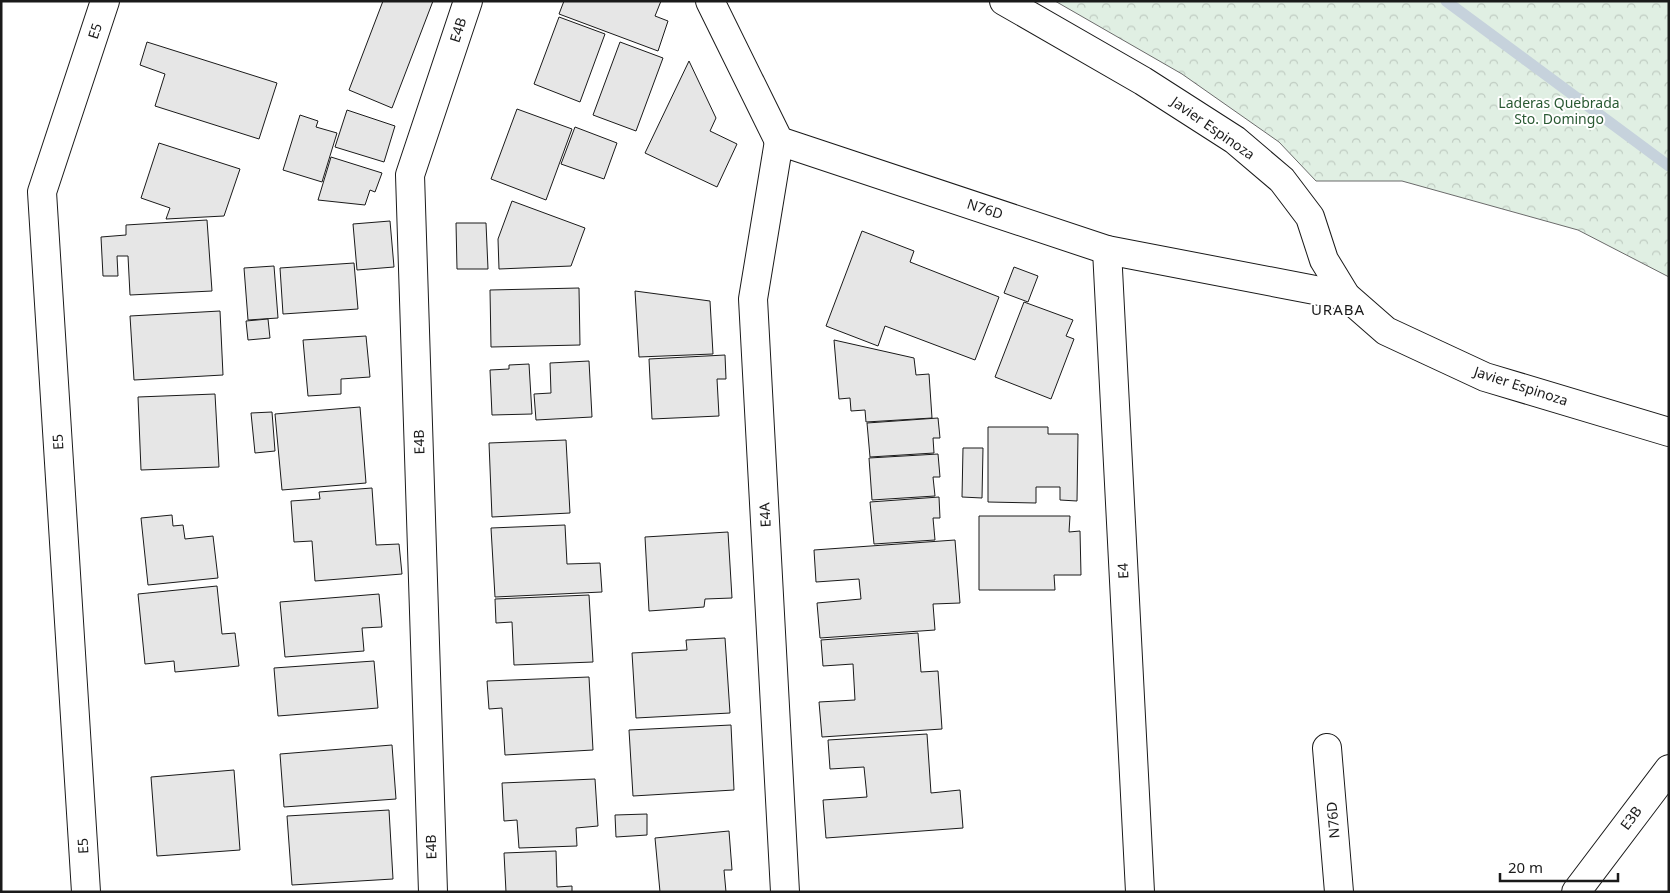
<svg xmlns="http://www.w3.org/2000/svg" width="1670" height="893" viewBox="0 0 1670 893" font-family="'Noto Sans',sans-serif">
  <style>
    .forest { fill: url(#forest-crowns); stroke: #6a6a6a }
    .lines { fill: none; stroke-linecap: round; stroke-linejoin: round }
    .stream { stroke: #c6d2dc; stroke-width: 11 }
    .building { fill: #e6e6e6; stroke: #1a1a1a }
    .minor-casing { stroke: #1a1a1a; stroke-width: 30 }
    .tertiary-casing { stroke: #1a1a1a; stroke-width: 30 }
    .minor { stroke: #fff; stroke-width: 28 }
    .tertiary { stroke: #fff; stroke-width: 28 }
    .labels { text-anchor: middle; stroke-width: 4; stroke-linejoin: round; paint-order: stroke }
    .street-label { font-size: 14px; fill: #1a1a1a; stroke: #fff }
    .park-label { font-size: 14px; fill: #2b5a34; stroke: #fff }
    .neighbourhood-label { font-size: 15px; letter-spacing: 1px; fill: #1a1a1a; stroke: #fff }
  </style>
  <defs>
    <pattern id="forest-crowns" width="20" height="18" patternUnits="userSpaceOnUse" patternTransform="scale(1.25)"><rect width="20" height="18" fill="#e0efe3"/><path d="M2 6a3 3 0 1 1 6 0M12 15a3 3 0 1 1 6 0" fill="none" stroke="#c0ccc2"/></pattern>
  </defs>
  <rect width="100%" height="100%" fill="#fff"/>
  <!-- forest -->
  <path class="forest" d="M 1055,1 L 1669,1 L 1669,277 L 1578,230 L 1402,181 L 1316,181 L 1279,142 L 1182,74 Z"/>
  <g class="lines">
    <!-- stream -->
    <path class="stream" d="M 1446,1 L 1669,166"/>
  </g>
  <!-- building -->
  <g class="building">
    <path d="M 383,1 L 433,1 L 392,108 L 349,90 Z"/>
    <path d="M 564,1 L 661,1 L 655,16 L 668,21 L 658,51 L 559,14 Z"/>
    <path d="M 559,17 L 605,34 L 580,102 L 534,84 Z"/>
    <path d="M 147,42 L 277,83 L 259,139 L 155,106 L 165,74 L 140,65 Z"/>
    <path d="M 620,42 L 663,58 L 636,131 L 593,115 Z"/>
    <path d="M 689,61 L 716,118 L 710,131 L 737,144 L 717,187 L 645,153 Z"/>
    <path d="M 517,109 L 572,129 L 546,200 L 491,179 Z"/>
    <path d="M 347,110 L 395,126 L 384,162 L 335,147 Z"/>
    <path d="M 300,115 L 318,121 L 316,127 L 337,133 L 322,182 L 283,170 Z"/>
    <path d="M 575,127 L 617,143 L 604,179 L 561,164 Z"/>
    <path d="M 159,143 L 240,169 L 224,216 L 166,219 L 170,208 L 141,198 Z"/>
    <path d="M 331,157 L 382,173 L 375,192 L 370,190 L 365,205 L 318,200 Z"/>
    <path d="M 512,201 L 585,228 L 571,266 L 499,269 L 498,239 Z"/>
    <path d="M 207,220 L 212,291 L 130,295 L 128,256 L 117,256 L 118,276 L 103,276 L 101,237 L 126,235 L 126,225 Z"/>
    <path d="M 390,221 L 394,267 L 357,270 L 353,224 Z"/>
    <path d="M 456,223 L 486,223 L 488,269 L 457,269 Z"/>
    <path d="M 862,231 L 914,251 L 910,262 L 999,297 L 975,360 L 885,326 L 878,346 L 826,326 Z"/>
    <path d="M 354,263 L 358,309 L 283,314 L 280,268 Z"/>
    <path d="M 274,266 L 278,318 L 248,320 L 244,268 Z"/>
    <path d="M 1014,267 L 1038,276 L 1028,302 L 1004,293 Z"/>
    <path d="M 579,288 L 580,345 L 491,347 L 490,290 Z"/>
    <path d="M 635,291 L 710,301 L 713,354 L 639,357 Z"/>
    <path d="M 1024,302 L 1073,320 L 1066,336 L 1074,339 L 1051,399 L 995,377 Z"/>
    <path d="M 220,311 L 223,375 L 134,380 L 130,316 Z"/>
    <path d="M 268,319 L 270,338 L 248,340 L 246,321 Z"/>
    <path d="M 366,336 L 370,377 L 341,379 L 341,394 L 308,396 L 303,340 Z"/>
    <path d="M 834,340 L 914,358 L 916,375 L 929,374 L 932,418 L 866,422 L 865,410 L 851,411 L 850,398 L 839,399 Z"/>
    <path d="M 725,355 L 726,379 L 717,379 L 719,416 L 652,419 L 649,359 Z"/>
    <path d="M 589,361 L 592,417 L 536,420 L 534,394 L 551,393 L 550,363 Z"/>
    <path d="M 529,364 L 532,414 L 492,415 L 490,370 L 509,369 L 509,365 Z"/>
    <path d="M 215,394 L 219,467 L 141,470 L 138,397 Z"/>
    <path d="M 360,407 L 366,483 L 282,490 L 275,414 Z"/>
    <path d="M 272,412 L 275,451 L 255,453 L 251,413 Z"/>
    <path d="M 938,418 L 940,438 L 933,438 L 934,453 L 870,457 L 867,423 Z"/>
    <path d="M 988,427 L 1048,427 L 1048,434 L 1078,434 L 1077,501 L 1060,500 L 1060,487 L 1036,487 L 1036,503 L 988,502 Z"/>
    <path d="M 566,440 L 570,513 L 492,517 L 489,443 Z"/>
    <path d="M 963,448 L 983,448 L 982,498 L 962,497 Z"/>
    <path d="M 938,454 L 940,477 L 933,477 L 935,496 L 872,500 L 869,458 Z"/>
    <path d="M 372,488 L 376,545 L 399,544 L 402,574 L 315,581 L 312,541 L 294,542 L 291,501 L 320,499 L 319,492 Z"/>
    <path d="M 939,497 L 940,518 L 933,518 L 935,540 L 874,544 L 870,502 Z"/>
    <path d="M 172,515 L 173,526 L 183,525 L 185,539 L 213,536 L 218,578 L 148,585 L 141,518 Z"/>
    <path d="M 979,516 L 1070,516 L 1069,532 L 1080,531 L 1081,575 L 1054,575 L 1055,590 L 979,590 Z"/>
    <path d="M 565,525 L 567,564 L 600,563 L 602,592 L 495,597 L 491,528 Z"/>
    <path d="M 728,532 L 732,598 L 705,599 L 704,607 L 649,611 L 645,537 Z"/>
    <path d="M 955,540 L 960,603 L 933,604 L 935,630 L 820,638 L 817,603 L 861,599 L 859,579 L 816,582 L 814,550 Z"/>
    <path d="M 217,586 L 222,634 L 235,633 L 239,666 L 175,672 L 174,661 L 145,664 L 138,594 Z"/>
    <path d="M 379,594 L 382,627 L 362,628 L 364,651 L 285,657 L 280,602 Z"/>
    <path d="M 589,595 L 593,662 L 514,665 L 512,622 L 496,623 L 495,599 Z"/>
    <path d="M 918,633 L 921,672 L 938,671 L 942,729 L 822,737 L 819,702 L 855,700 L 853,664 L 823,666 L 821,640 Z"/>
    <path d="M 725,638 L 730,713 L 636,718 L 632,653 L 687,650 L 686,640 Z"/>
    <path d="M 374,661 L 378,708 L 278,716 L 274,668 Z"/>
    <path d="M 589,677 L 593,750 L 505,755 L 502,708 L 489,709 L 487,681 Z"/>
    <path d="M 731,725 L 734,790 L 633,796 L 629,730 Z"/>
    <path d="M 927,734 L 931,793 L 960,790 L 963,828 L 826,838 L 823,800 L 867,797 L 864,767 L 830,769 L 828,740 Z"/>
    <path d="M 392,745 L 396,799 L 284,807 L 280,754 Z"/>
    <path d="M 234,770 L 240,850 L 157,856 L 151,777 Z"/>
    <path d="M 595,779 L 598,826 L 576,828 L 577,846 L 519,848 L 517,820 L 504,821 L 502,783 Z"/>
    <path d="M 389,810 L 393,879 L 292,885 L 287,816 Z"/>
    <path d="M 647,814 L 647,835 L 616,837 L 615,815 Z"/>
    <path d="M 729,831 L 732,870 L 724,870 L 726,892 L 660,892 L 655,838 Z"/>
    <path d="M 556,851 L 557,887 L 572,886 L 572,892 L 506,892 L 504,853 Z"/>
  </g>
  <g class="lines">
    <!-- minor casing -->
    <g class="minor-casing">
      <g id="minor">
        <path d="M 710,1 L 779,141 L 1107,250 L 1346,296"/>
        <path d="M 779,141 L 753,299 L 785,892"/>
        <path d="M 1107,250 L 1140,892"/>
        <path d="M 1327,748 L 1339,892"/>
        <path d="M 86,892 L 42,192 L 105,1"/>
        <path d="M 433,892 L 410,175 L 468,1"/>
        <path d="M 1576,892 L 1669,769"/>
      </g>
    </g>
    <!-- tertiary casing -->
    <g class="tertiary-casing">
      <path id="tertiary" d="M 1004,1 L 1143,81 L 1235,140 L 1282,180 L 1310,217 L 1324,260 L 1346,296 L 1386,331 L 1485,377 L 1669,432"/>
    </g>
    <!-- minor -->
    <use href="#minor" class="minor"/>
    <!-- tertiary -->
    <use href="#tertiary" class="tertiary"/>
  </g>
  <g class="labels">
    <!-- street labels -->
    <g class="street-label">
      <text transform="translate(458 30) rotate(-72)" y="5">E4B</text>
      <text transform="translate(95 31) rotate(-72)" y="5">E5</text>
      <text transform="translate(1213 128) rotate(35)" y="5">Javier Espinoza</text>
      <text transform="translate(985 209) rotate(18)" y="5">N76D</text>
      <text transform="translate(1521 386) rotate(18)" y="5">Javier Espinoza</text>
      <text transform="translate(58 442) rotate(-94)" y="5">E5</text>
      <text transform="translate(419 442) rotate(-92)" y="5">E4B</text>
      <text transform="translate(765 515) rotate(-93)" y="5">E4A</text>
      <text transform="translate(1123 571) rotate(-93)" y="5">E4</text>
      <text transform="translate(1631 818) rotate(-53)" y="5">E3B</text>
      <text transform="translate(1333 820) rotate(-95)" y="5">N76D</text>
      <text transform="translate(83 846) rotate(-94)" y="5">E5</text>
      <text transform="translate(431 847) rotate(-92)" y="5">E4B</text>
    </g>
    <!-- park labels -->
    <g class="park-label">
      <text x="1559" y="108">Laderas Quebrada<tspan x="1559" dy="16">Sto. Domingo</tspan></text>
    </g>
    <!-- neighbourhood labels -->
    <g class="neighbourhood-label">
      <text x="1338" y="315">URABA</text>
    </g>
  </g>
  <!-- border -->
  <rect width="1670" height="893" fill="none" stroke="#1a1a1a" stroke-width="5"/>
  <!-- scale -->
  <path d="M1500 873v8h118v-8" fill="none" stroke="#1a1a1a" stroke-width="2.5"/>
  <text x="1508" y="873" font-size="15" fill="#1a1a1a" stroke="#ffffff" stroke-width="4" paint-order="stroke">20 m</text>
</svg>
